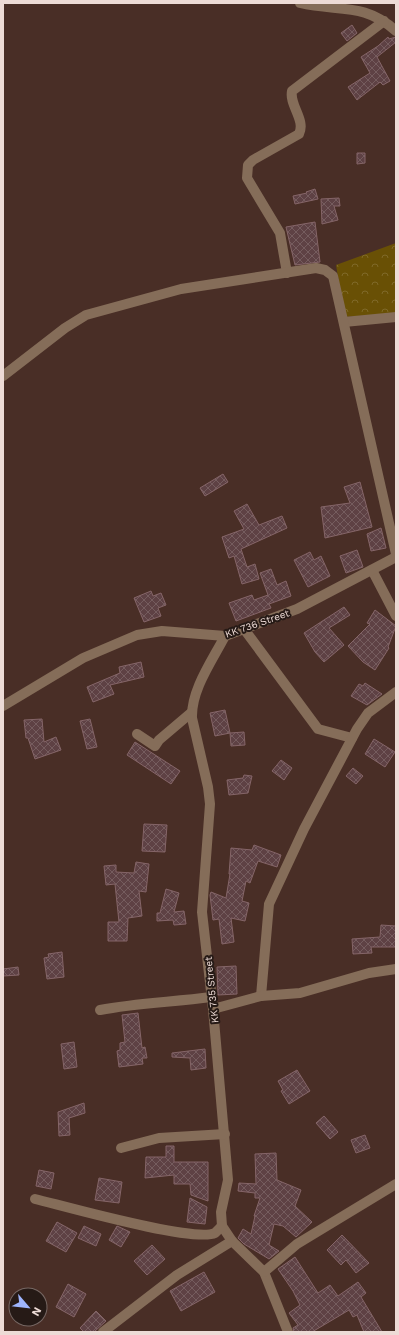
<svg xmlns="http://www.w3.org/2000/svg" width="399" height="1335" viewBox="0 0 399 1335" font-family="'Work Sans',sans-serif">
  <style>
    .forest { fill: url(#forest-crowns) }
    .building { fill: url(#building-cross-hatch); stroke: #856568 }
    .lines { fill: none; stroke-linecap: round; stroke-linejoin: round }
    .minor { stroke: #856d59; stroke-width: 10 }
    .labels { text-anchor: middle; stroke-width: 4; stroke-linejoin: round; paint-order: stroke }
    .street-label { font-size: 10px; fill: #eddbd6; stroke: #261a16 }
  </style>
  <defs>
    <pattern id="forest-crowns" width="20" height="18" patternUnits="userSpaceOnUse"><rect width="20" height="18" fill="#695005"/><path d="M2 6a3 3 0 1 1 6 0M12 15a3 3 0 1 1 6 0" fill="none" stroke="#7f6929"/></pattern>
    <pattern id="building-cross-hatch" width="8" height="8" patternUnits="userSpaceOnUse"><rect width="8" height="8" fill="#5e4144"/><path d="M0 0l8 8M0 8l8-8" fill="none" stroke="#755c5e"/></pattern>
  </defs>
  <rect width="100%" height="100%" fill="#492e26"/>
  <!-- forest -->
  <path class="forest" d="M 396,243 L 396,313 L 345,317 L 336,265 Z"/>
  <!-- building -->
  <g class="building">
    <path d="M 352,25 L 357,33 L 347,41 L 341,33 Z"/>
    <path d="M 388,37 L 389,39 L 396,37 L 396,42 L 377,57 L 390,81 L 383,85 L 380,82 L 357,100 L 348,87 L 370,73 L 361,57 L 378,46 Z"/>
    <path d="M 357,153 L 365,153 L 365,163 L 357,164 Z"/>
    <path d="M 315,189 L 318,199 L 295,204 L 293,196 L 307,193 L 306,192 Z"/>
    <path d="M 339,198 L 340,206 L 334,206 L 338,220 L 322,224 L 321,199 Z"/>
    <path d="M 315,222 L 320,262 L 295,265 L 286,227 Z"/>
    <path d="M 223,474 L 228,482 L 205,496 L 200,488 Z"/>
    <path d="M 360,482 L 372,527 L 325,538 L 321,507 L 350,503 L 344,487 Z"/>
    <path d="M 247,504 L 259,525 L 282,516 L 287,528 L 241,549 L 247,567 L 255,564 L 259,579 L 242,584 L 234,556 L 229,558 L 222,537 L 244,529 L 234,511 Z"/>
    <path d="M 381,528 L 386,548 L 371,551 L 367,534 Z"/>
    <path d="M 357,550 L 363,567 L 346,573 L 340,556 Z"/>
    <path d="M 310,552 L 314,560 L 321,556 L 330,576 L 308,587 L 294,560 Z"/>
    <path d="M 271,569 L 277,585 L 286,581 L 291,596 L 269,604 L 271,608 L 236,621 L 229,603 L 252,595 L 254,600 L 268,595 L 260,573 Z"/>
    <path d="M 151,591 L 153,596 L 161,593 L 166,605 L 158,608 L 161,616 L 144,622 L 134,598 Z"/>
    <path d="M 344,607 L 350,615 L 329,628 L 344,645 L 324,662 L 315,652 L 304,633 Z"/>
    <path d="M 375,610 L 396,626 L 388,647 L 389,648 L 375,670 L 363,662 L 348,646 L 370,624 L 367,623 Z"/>
    <path d="M 141,662 L 144,677 L 110,685 L 114,694 L 93,702 L 87,687 L 120,673 L 119,667 Z"/>
    <path d="M 365,683 L 382,694 L 367,705 L 351,696 L 359,684 L 363,686 Z"/>
    <path d="M 225,710 L 230,733 L 215,736 L 210,713 Z"/>
    <path d="M 42,719 L 44,742 L 56,737 L 61,750 L 35,759 L 28,738 L 26,738 L 24,720 Z"/>
    <path d="M 90,719 L 97,747 L 87,749 L 80,721 Z"/>
    <path d="M 244,732 L 245,745 L 231,746 L 230,733 Z"/>
    <path d="M 374,739 L 395,752 L 385,767 L 365,754 Z"/>
    <path d="M 135,742 L 180,771 L 171,784 L 127,755 Z"/>
    <path d="M 281,760 L 292,768 L 284,780 L 272,771 Z"/>
    <path d="M 353,768 L 363,776 L 356,784 L 346,776 Z"/>
    <path d="M 244,775 L 252,776 L 248,793 L 229,795 L 227,780 L 243,778 Z"/>
    <path d="M 144,824 L 167,825 L 165,852 L 142,851 Z"/>
    <path d="M 254,845 L 281,855 L 277,867 L 258,861 L 250,883 L 246,881 L 242,901 L 249,903 L 245,921 L 231,918 L 234,942 L 222,944 L 219,919 L 213,920 L 210,895 L 211,892 L 226,898 L 230,874 L 229,874 L 231,848 L 252,850 Z"/>
    <path d="M 136,862 L 149,864 L 146,892 L 139,891 L 142,916 L 128,918 L 127,941 L 108,941 L 108,922 L 119,922 L 115,884 L 106,885 L 104,866 L 116,865 L 116,872 L 134,873 Z"/>
    <path d="M 166,889 L 179,893 L 174,912 L 184,911 L 186,924 L 174,925 L 173,920 L 157,921 L 157,913 L 160,913 Z"/>
    <path d="M 381,925 L 396,926 L 396,947 L 371,947 L 372,953 L 353,954 L 352,939 L 380,937 Z"/>
    <path d="M 62,952 L 64,977 L 47,979 L 44,958 L 49,957 L 48,954 Z"/>
    <path d="M 236,966 L 237,994 L 218,995 L 217,967 Z"/>
    <path d="M 18,967 L 19,975 L 3,976 L 3,969 Z"/>
    <path d="M 138,1013 L 142,1048 L 145,1047 L 147,1058 L 142,1058 L 143,1064 L 119,1067 L 117,1051 L 120,1050 L 120,1043 L 125,1042 L 122,1015 Z"/>
    <path d="M 74,1042 L 77,1067 L 64,1069 L 61,1044 Z"/>
    <path d="M 205,1049 L 206,1068 L 191,1070 L 190,1058 L 172,1057 L 172,1053 Z"/>
    <path d="M 297,1070 L 310,1091 L 289,1104 L 281,1091 L 283,1090 L 278,1081 Z"/>
    <path d="M 84,1103 L 85,1113 L 69,1118 L 70,1135 L 59,1136 L 58,1112 Z"/>
    <path d="M 324,1116 L 338,1132 L 330,1139 L 316,1123 Z"/>
    <path d="M 365,1135 L 370,1148 L 356,1153 L 351,1140 Z"/>
    <path d="M 166,1146 L 174,1146 L 174,1162 L 208,1162 L 208,1201 L 191,1195 L 190,1184 L 174,1184 L 174,1175 L 145,1178 L 146,1157 L 166,1157 Z"/>
    <path d="M 276,1153 L 277,1180 L 301,1190 L 295,1206 L 312,1222 L 296,1237 L 283,1226 L 274,1224 L 269,1245 L 279,1251 L 269,1259 L 244,1244 L 238,1238 L 243,1229 L 251,1234 L 255,1216 L 254,1216 L 260,1198 L 255,1198 L 255,1193 L 238,1191 L 239,1183 L 256,1184 L 255,1154 Z"/>
    <path d="M 39,1170 L 54,1173 L 51,1189 L 36,1186 Z"/>
    <path d="M 99,1178 L 122,1182 L 119,1203 L 95,1200 Z"/>
    <path d="M 190,1198 L 207,1207 L 205,1224 L 187,1222 Z"/>
    <path d="M 57,1222 L 77,1233 L 66,1252 L 46,1241 Z"/>
    <path d="M 84,1226 L 101,1234 L 96,1246 L 78,1238 Z"/>
    <path d="M 117,1226 L 130,1232 L 121,1247 L 109,1240 Z"/>
    <path d="M 342,1235 L 369,1263 L 356,1273 L 346,1260 L 341,1265 L 327,1250 Z"/>
    <path d="M 152,1245 L 165,1259 L 147,1275 L 134,1261 Z"/>
    <path d="M 295,1257 L 318,1293 L 330,1285 L 338,1296 L 358,1282 L 366,1293 L 361,1297 L 382,1332 L 364,1332 L 357,1315 L 353,1317 L 349,1310 L 312,1332 L 294,1332 L 293,1328 L 298,1325 L 289,1313 L 300,1305 L 293,1291 L 278,1269 Z"/>
    <path d="M 204,1272 L 215,1292 L 181,1311 L 170,1291 Z"/>
    <path d="M 68,1284 L 86,1294 L 74,1317 L 56,1307 Z"/>
    <path d="M 96,1311 L 106,1321 L 94,1332 L 84,1332 L 80,1328 Z"/>
  </g>
  <g class="lines">
    <!-- minor -->
    <g class="minor">
      <path d="M 300,3 C 338,12 364,2 396,31"/>
      <path d="M 287,273 L 280,233 L 247,178 L 248,165 L 253,160 L 299,134 C 306,120 289,105 292,91 L 384,21"/>
      <path d="M 344,322 L 396,317"/>
      <path d="M 3,376 L 65,328 L 86,315 L 181,289 L 316,268 L 325,270 L 333,276 L 396,554"/>
      <path d="M 372,570 L 396,616"/>
      <path d="M 244,629 L 318,729 L 352,738"/>
      <path d="M 225,636 C 212,661 191,690 192,718 L 208,787 L 210,804 L 202,912 L 213,1009 L 228,1180 L 221,1212 L 222,1226 L 232,1241 L 264,1272 L 288,1332"/>
      <path d="M 3,706 L 83,658 L 137,635 L 162,631 L 225,636 L 297,609 L 396,557"/>
      <path d="M 137,734 L 155,746 L 159,740 L 192,712"/>
      <path d="M 261,996 L 269,904 L 304,829 L 357,729 L 368,713 L 396,692"/>
      <path d="M 213,1009 L 261,996 L 300,993 L 369,973 L 396,969"/>
      <path d="M 100,1010 C 136,1003 174,1002 211,997"/>
      <path d="M 121,1148 L 159,1138 L 225,1134"/>
      <path d="M 35,1199 C 64,1206 194,1243 215,1233 C 217,1231 220,1228 222,1226"/>
      <path d="M 264,1272 L 297,1244 L 396,1184"/>
      <path d="M 103,1332 L 177,1275 L 232,1241"/>
    </g>
  </g>
  <g class="labels">
    <!-- street labels -->
    <g class="street-label">
      <text transform="translate(257 623) rotate(-19)" y="4">KK 736 Street</text>
      <text transform="translate(211 990) rotate(-96)" y="4">KK 735 Street</text>
    </g>
  </g>
  <!-- border -->
  <rect width="399" height="1335" fill="none" stroke="#eddbd6" stroke-width="8"/>
  <!-- north arrow -->
  <g transform="translate(28 1307) rotate(118)"><circle r="19" fill="#261a16" stroke="#766763"/>
  <path d="M0-3L7 15L0 10L-7 15Z" fill="#9eb4fd"/>
  <text y="-6" font-size="11" font-weight="bold" text-anchor="middle" fill="#eddbd6">N</text>
  </g>
</svg>
